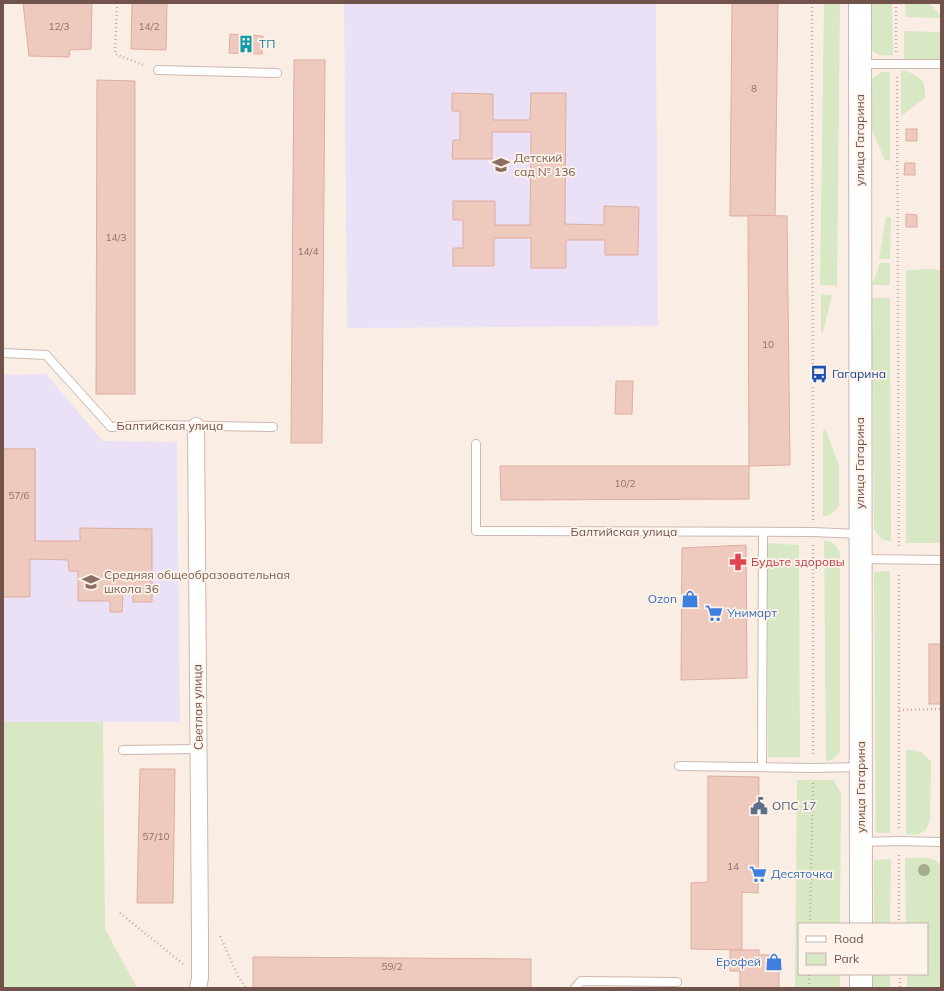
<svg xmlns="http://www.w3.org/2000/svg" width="944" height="991" viewBox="0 0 944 991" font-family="Mulish,sans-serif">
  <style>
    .education { fill: #ebe1f7 }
    .green { fill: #d8e7c4 }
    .building { fill: #eec9be; stroke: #dfad9f }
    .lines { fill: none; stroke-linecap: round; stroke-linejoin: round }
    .lane-casing { stroke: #cdb7ae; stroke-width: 10 }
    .street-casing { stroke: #cdb7ae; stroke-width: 18 }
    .secondary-casing { stroke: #d0b6ac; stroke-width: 24 }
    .path { stroke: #d2aca1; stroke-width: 2.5; stroke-dasharray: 1 3; stroke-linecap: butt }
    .lane { stroke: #fff; stroke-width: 8 }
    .street { stroke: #fff; stroke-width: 16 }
    .secondary { stroke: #fff; stroke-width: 22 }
    .tree { fill: #a3ac8c }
    .labels { text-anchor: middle; stroke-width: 3.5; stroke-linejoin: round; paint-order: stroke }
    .number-label { font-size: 10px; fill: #907068 }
    .culture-label { font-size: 12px; fill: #0d838f; stroke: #fef3ea; text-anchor: start }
    .street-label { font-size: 12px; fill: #71534c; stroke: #fef3ea }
    .education-label { font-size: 12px; fill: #785e54; stroke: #fef3ea; text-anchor: start }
    .transit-label { font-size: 12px; fill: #164399; stroke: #fef3ea; text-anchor: start }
    .health-label { font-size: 12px; fill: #be3a42; stroke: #fef3ea; text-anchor: start }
    .shop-label { font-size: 12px; fill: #366cbe; stroke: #fef3ea; text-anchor: end }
    .service-label { font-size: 12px; fill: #4e5e75; stroke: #fef3ea; text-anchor: start }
  </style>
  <rect width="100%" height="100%" fill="#faeee4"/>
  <!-- education -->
  <g class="education">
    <path d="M 656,3 L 658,326 L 347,328 L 344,4 Z"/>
    <path d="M 46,374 L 103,441 L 177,442 L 180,722 L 3,722 L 3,375 Z"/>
  </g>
  <!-- green -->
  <g class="green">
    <path d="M 824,3 L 840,3 L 837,286 L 820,285 Z"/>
    <path d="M 867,3 L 892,3 L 893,55 C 889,55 883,56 880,55 C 861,48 867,19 867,3 Z"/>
    <path d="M 905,3 L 929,3 L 941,16 L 941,18 L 906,17 Z"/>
    <path d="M 904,31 L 941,32 L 941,60 L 904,60 Z"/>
    <path d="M 901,70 C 909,71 920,76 924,84 C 925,88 925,93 925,98 L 901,116 Z"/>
    <path d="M 881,72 L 890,72 L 890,161 L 885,160 L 870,126 L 870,87 L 872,79 Z"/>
    <path d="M 886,217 L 891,217 L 890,259 L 879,259 Z"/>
    <path d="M 880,263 L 890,263 L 890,285 L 872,285 Z"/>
    <path d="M 932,269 L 941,271 L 941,543 L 906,543 L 906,270 Z"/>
    <path d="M 821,294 L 832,295 L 823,332 L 821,332 Z"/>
    <path d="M 871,298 L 890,298 L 891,541 C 882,541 879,537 874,529 Z"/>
    <path d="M 823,430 L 826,430 L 839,466 L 839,506 L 830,515 L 823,516 Z"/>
    <path d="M 824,541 C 833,541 835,545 840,552 L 840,751 C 836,757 833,761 826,761 Z"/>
    <path d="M 767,543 L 799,545 L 800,757 L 768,757 Z"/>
    <path d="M 890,571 L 890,833 L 876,833 L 874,572 Z"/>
    <path d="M 3,722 L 103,722 L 105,929 L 137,988 L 3,988 Z"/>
    <path d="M 906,750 C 920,750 922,751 931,762 L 930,819 L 926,830 L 917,835 L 906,834 Z"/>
    <path d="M 797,780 L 834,780 L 841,794 L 840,924 L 799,924 L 799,974 L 840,974 L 840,988 L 795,988 Z"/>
    <path d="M 905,858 C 918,858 931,855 941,865 L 941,988 L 907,988 L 907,974 L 927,974 L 927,924 L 906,924 Z"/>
    <path d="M 891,859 L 890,924 L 874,924 L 874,860 Z"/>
    <rect x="873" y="974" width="17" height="14"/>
  </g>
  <!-- building -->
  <g class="building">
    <path d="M 23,3 L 92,3 L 91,49 L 70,50 L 69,57 L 29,56 Z"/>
    <path d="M 132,3 L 167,3 L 166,50 L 131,49 Z"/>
    <path d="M 732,3 L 778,3 L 775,216 L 730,216 Z"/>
    <path d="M 230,34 L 263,36 L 262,54 L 229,53 Z"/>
    <path d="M 294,60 L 325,60 L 322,443 L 291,443 Z"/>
    <path d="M 97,80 L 135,81 L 135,394 L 96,394 Z"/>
    <path d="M 452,93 L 493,94 L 493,120 L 530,120 L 531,93 L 566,93 L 565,224 L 604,225 L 604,206 L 639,207 L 638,255 L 605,255 L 605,240 L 566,240 L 566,268 L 531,268 L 531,238 L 494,238 L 494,266 L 453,266 L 453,248 L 463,248 L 463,220 L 453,220 L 453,201 L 495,201 L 495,225 L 530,225 L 531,132 L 492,132 L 492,159 L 452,159 L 453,140 L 460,140 L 460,111 L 452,111 Z"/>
    <rect x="906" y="129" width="11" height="12"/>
    <path d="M 905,163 L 915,163 L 915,175 L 904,175 Z"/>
    <path d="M 906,214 L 917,215 L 917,227 L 906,227 Z"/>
    <path d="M 748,215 L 787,216 L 790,465 L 749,466 Z"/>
    <path d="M 616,381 L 633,381 L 632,414 L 615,414 Z"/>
    <rect x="3" y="449" width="32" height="110"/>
    <path d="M 3,449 L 35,449 L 35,541 L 80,541 L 80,528 L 152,529 L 152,602 L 133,602 L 133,592 L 123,592 L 122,612 L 110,612 L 110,601 L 78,601 L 78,571 L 69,571 L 68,560 L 30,559 L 30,597 L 3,597 Z"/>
    <path d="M 500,466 L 749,466 L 749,499 L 501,500 Z"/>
    <path d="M 746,545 L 747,678 L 681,680 L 682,548 Z"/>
    <rect x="929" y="644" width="12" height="60"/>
    <path d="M 140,769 L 175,769 L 173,903 L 137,903 Z"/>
    <path d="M 708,776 L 759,777 L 758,893 L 742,892 L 742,950 L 691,949 L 691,883 L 708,882 Z"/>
    <path d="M 730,950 L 759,950 L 759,955 L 774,955 L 774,969 L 779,969 L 779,988 L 740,988 L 740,971 L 730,971 Z"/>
    <path d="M 253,957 L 531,959 L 531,988 L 253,988 Z"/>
  </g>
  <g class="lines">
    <!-- lane casing -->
    <g class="lane-casing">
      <g id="lane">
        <path d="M 860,64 L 941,64"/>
        <path d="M 158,70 L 277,73"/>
        <path d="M 3,353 L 46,355 L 111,427 L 153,425 L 273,427"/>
        <path d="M 476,444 L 476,531 L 813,532 L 860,534"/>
        <path d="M 861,559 L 941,560"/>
        <path d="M 123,750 L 199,749"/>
        <path d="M 679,766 L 813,768 L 860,767"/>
        <path d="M 762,767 L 763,532"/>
        <path d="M 862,842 L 899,841 L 941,842"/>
        <path d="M 575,988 L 581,981 L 677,982"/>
      </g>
    </g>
    <!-- street casing -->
    <g class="street-casing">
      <path id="street" d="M 196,426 L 200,936 L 200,978 L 198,988"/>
    </g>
    <!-- secondary casing -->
    <g class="secondary-casing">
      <g id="secondary">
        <path d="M 860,3 L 861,924"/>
        <path d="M 861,974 L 861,988"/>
      </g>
    </g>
    <!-- path -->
    <g class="path">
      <path d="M 117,3 L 115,54 L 146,66"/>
      <path d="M 812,3 L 813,520"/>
      <path d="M 896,3 L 896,52"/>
      <path d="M 897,77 L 899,548"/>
      <path d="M 813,545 L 813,756"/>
      <path d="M 899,710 L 941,709"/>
      <path d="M 899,828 L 899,573"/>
      <path d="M 899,855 L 899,924"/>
      <path d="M 120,913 L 183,964"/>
      <path d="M 810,924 L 813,781"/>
      <path d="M 220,936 L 239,978 L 246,988"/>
      <path d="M 900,974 L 900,988"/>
      <path d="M 809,988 L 809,974"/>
    </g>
    <!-- lane -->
    <use href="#lane" class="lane"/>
    <!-- street -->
    <use href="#street" class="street"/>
    <!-- secondary -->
    <use href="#secondary" class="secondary"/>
  </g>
  <!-- trees -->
  <circle class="tree" cx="924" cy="870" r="6"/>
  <!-- icons -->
  <defs>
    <g id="building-bare" transform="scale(1.38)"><path d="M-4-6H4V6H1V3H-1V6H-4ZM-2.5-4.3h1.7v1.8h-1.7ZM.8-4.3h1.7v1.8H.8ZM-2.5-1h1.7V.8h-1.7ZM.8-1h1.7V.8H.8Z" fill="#0f9aa8" stroke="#fef3ea" stroke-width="2.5" paint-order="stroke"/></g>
    <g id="school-bare" transform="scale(1.38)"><path d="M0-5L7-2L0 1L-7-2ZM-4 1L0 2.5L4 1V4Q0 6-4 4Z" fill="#8d6e63" stroke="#fef3ea" stroke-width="2.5" paint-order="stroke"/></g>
    <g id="bus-bare" transform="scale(1.38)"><path d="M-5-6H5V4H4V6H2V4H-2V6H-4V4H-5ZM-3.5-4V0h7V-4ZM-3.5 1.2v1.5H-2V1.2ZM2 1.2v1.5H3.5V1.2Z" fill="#1a4fb4" stroke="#fef3ea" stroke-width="2.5" paint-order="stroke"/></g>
    <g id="pharmacy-bare" transform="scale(1.38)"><path d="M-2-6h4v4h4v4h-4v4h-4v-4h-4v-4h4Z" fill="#e0444e" stroke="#fef3ea" stroke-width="2.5" paint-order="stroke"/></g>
    <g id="shop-bare" transform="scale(1.38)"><path d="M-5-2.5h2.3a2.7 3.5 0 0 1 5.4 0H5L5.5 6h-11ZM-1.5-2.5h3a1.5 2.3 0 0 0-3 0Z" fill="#3f7fe0" stroke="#fef3ea" stroke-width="2.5" paint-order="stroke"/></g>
    <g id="supermarket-bare" transform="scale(1.38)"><path d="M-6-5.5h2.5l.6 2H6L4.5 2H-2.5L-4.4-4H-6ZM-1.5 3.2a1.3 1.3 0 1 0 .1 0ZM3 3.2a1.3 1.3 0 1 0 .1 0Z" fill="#3f7fe0" stroke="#fef3ea" stroke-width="2.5" paint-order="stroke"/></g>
    <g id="civic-bare" transform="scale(1.38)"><path d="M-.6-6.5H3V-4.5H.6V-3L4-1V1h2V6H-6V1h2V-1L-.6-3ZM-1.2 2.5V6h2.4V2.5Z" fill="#5c6f8a" stroke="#fef3ea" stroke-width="2.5" paint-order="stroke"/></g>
  </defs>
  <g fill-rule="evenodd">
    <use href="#building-bare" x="246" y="44"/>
    <use href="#school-bare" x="501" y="165"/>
    <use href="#bus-bare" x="819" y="374"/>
    <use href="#pharmacy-bare" x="738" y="562"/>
    <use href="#school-bare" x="91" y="582"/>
    <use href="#shop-bare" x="690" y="599"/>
    <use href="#supermarket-bare" x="714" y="613"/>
    <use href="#civic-bare" x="759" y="806"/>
    <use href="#supermarket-bare" x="758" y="874"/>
    <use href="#shop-bare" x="774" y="962"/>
  </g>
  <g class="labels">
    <!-- number labels -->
    <g class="number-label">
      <text x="59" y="30">12/3</text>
      <text x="149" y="30">14/2</text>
      <text x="754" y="92">8</text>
      <text x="116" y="241">14/3</text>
      <text x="308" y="255">14/4</text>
      <text x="768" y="348">10</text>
      <text x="625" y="487">10/2</text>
      <text x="19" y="499">57/6</text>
      <text x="156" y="840">57/10</text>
      <text x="733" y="870">14</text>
      <text x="392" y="970">59/2</text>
    </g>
    <!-- culture labels -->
    <g class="culture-label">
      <text x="259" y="48">ТП</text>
    </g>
    <!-- street labels -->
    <g class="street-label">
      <text transform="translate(860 140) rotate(-90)" y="4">улица Гагарина</text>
      <text x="170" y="430">Балтийская улица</text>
      <text transform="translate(860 463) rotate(-90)" y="4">улица Гагарина</text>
      <text x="624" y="536">Балтийская улица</text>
      <text transform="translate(198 707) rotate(-91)" y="4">Светлая улица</text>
      <text transform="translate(861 787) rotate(-90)" y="4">улица Гагарина</text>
    </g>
    <!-- education labels -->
    <g class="education-label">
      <text x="514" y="162">Детский<tspan x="514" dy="14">сад № 136</tspan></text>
      <text x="104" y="579">Средняя общеобразовательная<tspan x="104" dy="14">школа 36</tspan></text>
    </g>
    <!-- transit labels -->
    <g class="transit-label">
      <text x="832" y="378">Гагарина</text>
    </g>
    <!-- health labels -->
    <g class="health-label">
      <text x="751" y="566">Будьте здоровы</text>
    </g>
    <!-- shop labels -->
    <g class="shop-label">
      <text x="677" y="603">Ozon</text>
      <text x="727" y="617" text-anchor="start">Унимарт</text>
      <text x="771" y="878" text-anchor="start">Десяточка</text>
      <text x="761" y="966">Ерофей</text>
    </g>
    <!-- service labels -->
    <g class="service-label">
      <text x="772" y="810">ОПС 17</text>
    </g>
  </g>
  <!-- border -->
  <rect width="944" height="991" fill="none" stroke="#71534c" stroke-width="8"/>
  <!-- legend -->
  <rect x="798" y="923" width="130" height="52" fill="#fef3ea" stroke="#c6b3ab"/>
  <rect x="806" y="936" width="20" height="6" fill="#ffffff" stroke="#c6b3ab"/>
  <text x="834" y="943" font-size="12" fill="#71534c">Road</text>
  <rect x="806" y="953" width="20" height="12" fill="#d8e7c4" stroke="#c6b3ab"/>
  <text x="834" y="963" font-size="12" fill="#71534c">Park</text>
</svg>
